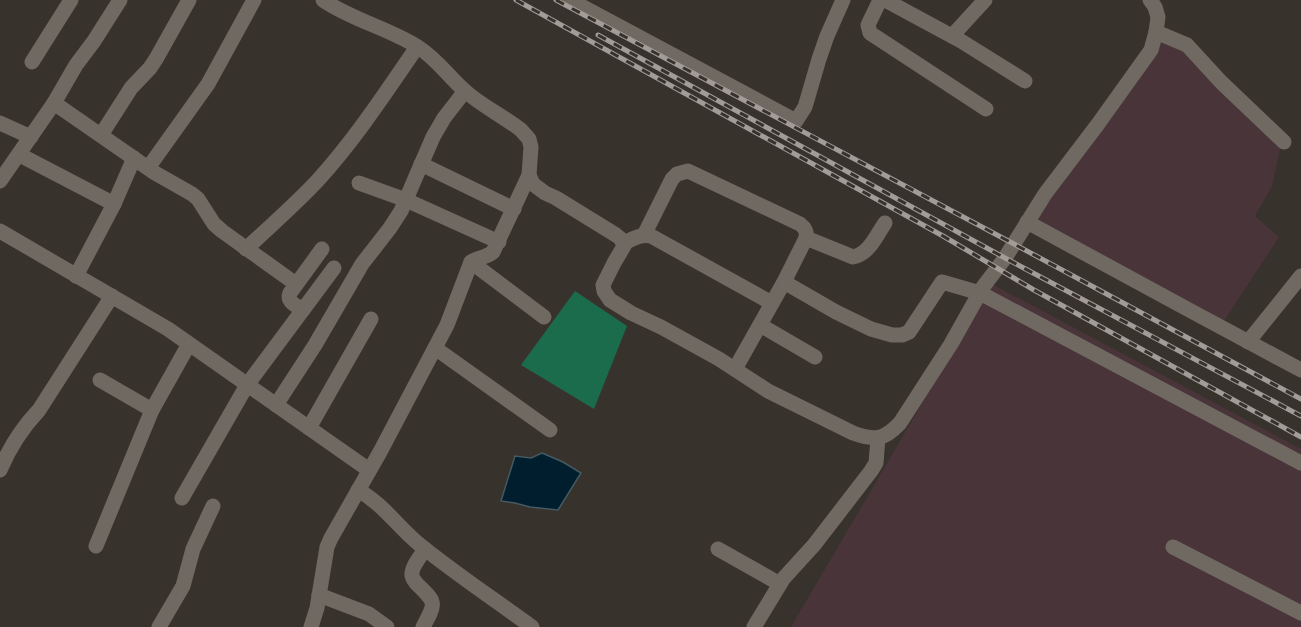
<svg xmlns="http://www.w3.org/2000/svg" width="1301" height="627" viewBox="0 0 1301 627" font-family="Barlow,sans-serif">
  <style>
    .industrial { fill: #49343a }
    .green { fill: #1b6b4d }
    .water { fill: #001e2d; stroke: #455962; stroke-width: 1.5 }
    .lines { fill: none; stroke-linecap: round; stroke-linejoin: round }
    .minor { stroke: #6f6962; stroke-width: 15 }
    .rail-casing { stroke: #a19c98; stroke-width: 5 }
    .rail { stroke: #38322c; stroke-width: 3; stroke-dasharray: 9; stroke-linecap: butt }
  </style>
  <rect width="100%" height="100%" fill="#38322c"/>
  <!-- industrial -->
  <g class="industrial">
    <path d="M 1160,42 L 1186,52 L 1281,145 L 1272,186 L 1255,216 L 1279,237 L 1224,321 L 1036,219 L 1137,83 Z"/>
    <path d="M 992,284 L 1301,449 L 1301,627 L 791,627 Z"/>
  </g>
  <!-- green -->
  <path class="green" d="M 575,291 L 627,326 L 594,409 L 521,365 Z"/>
  <!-- water -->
  <path class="water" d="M 542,453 L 563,462 L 581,473 L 558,510 L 530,507 L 515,503 L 501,501 L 515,456 L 531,458 Z"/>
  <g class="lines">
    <!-- minor -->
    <g class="minor">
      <path d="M 323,0 C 352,20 388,28 418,47 C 438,60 448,76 465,91 C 482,106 503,116 521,130 L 529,139 L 531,147 L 529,175 L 533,184 L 545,193 L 556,198 L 616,235 L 621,239 L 624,246 L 614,263 L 603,285 L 604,291 L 610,300 L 631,313 L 661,327 L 719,359 L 768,391 L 853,433 C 875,441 884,440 900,423 L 951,344 L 983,287 L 1005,258 L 1045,194 L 1098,124 L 1151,50 L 1156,32 L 1158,17 L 1155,7 L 1150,0"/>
      <path d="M 570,0 L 796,121 L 805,107 L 819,59 L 827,36 L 843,0"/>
      <path d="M 880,0 L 868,25 L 870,33 L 986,109"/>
      <path d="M 885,0 L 961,41 L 1025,81"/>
      <path d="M 1156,32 L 1187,45 L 1221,82 L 1284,142"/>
      <path d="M 952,36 L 985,0"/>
      <path d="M 32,62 L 71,0"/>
      <path d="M 54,103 L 119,148 L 155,173 L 192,194 L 198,199 L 214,224 L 222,231 L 296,284"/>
      <path d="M 0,123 L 31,137"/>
      <path d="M 101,135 L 131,88 L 150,68 L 156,59 L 189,0"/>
      <path d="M 20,155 L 114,204"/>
      <path d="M 421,164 L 514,209"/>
      <path d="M 148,168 L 208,84 L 254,0"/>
      <path d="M 0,181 L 54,103 L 76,65 L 94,41 L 120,0"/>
      <path d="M 359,183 L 406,200 L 499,242"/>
      <path d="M 1027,222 L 1191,311 L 1301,370"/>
      <path d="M 0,231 L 168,329 L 369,470"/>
      <path d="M 644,235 L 672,179 L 677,174 L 688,171 L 800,224 C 805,228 807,231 806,238 L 784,282 L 735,369"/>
      <path d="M 806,238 L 853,257 C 869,254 876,236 885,223"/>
      <path d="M 624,243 C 633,239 640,234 651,236 L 772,303"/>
      <path d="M 246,249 C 270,226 296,204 319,179 C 356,138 386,92 417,47"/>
      <path d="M 471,262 L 544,317"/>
      <path d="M 76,276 L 114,204 L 134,158"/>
      <path d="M 784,282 L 836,312 L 871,329 L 892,335 L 902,335 L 909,332 L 942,282 L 980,293 L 1301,463"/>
      <path d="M 303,310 C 297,306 286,302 290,293 L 322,249"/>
      <path d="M 760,325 L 815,357"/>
      <path d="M 1248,342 L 1301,276"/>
      <path d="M 435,348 L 550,430"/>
      <path d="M 100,380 L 152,410"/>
      <path d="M 276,405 L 315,345 L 362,264 L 390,228 L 401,211 L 433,137 L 444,118 L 465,91"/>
      <path d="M 309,428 L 371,319"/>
      <path d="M 0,470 C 10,446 22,428 39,410 L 112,296"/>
      <path d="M 358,490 C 383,504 399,528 420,545 C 456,574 495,600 532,627"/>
      <path d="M 182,498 L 247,385 L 334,268"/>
      <path d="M 96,546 L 152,410 L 189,344"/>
      <path d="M 1173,547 L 1301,613"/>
      <path d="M 718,549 L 780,584"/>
      <path d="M 319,595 L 369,614 L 387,627"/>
      <path d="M 159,627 L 183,586 L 193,549 L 213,506"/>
      <path d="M 311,627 L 317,608 L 327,547 L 331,538 L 380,452 L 447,325 L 471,262 C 478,257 486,258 493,252 L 529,175"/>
      <path d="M 423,627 C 437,601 436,603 416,583 C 414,580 412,578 412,575 C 411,567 421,556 425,549"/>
      <path d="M 754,627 L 783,579 L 814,545 L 871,471 L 876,463 L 878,438"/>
    </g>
    <!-- rail casing -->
    <g class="rail-casing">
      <g id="rail">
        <path d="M 516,0 L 943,236 L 1034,290 L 1301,437"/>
        <path d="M 556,0 L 1014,244 L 1301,399"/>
        <path d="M 598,35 L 1005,258 L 1301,416"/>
      </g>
    </g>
    <!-- rail -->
    <use href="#rail" class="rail"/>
  </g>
</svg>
